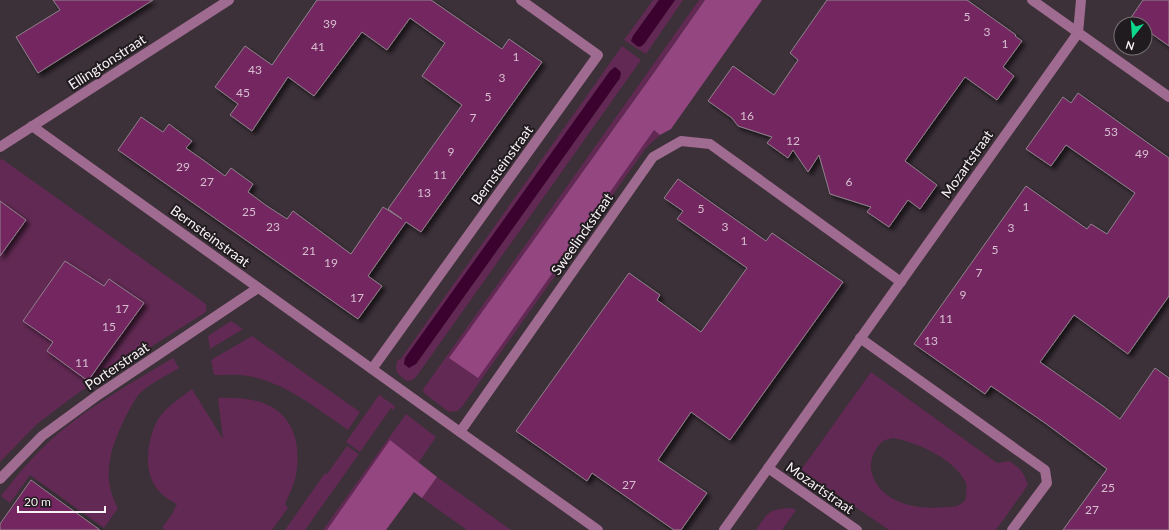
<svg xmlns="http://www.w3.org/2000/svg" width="1169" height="530" viewBox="0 0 1169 530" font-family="Lato,sans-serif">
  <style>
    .green { fill: #612953; fill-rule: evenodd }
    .forest { fill: #944680 }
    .water { fill: #3b0230 }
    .building { fill: #732861; stroke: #8e818a; filter: url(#shadow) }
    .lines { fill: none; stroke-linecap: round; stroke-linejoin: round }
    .minor { stroke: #a06b90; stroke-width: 10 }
    .labels { text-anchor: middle; stroke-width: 4; stroke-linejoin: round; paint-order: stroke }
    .number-label { font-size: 12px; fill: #d7bfd0 }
    .street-label { font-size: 14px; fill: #f8f1f5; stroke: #201b1e }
  </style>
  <defs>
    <filter id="shadow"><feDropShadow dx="3.5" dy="3.5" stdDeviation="2" flood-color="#0009"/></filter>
  </defs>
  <rect width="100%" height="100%" fill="#3c3139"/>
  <!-- green -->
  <g class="green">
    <path d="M 653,0 L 659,0 L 633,36 L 631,41 L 637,46 L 644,44 L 675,0 L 683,0 L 646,54 L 624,40 Z"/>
    <path d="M 699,0 L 705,0 L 653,74 L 449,358 L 581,231 L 654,129 L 660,135 L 646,148 L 461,408 L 457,411 L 449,412 L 425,394 L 423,391 L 424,388 Z"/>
    <path d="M 622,46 L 641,60 L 416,377 L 412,380 L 407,381 C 396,373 394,372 398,359 L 400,360 ZM 615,67 L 620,78 L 416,364 L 409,367 L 404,364 L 405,358 L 610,71 Z"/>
    <path d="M 2,159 L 206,304 L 206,312 L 78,393 L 37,424 L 0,462 L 0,160 Z"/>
    <path d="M 231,321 L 243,329 L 210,349 L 208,336 Z"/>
    <path d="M 252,336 L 360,412 L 348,430 C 316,408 286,383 248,376 C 237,374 225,375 214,375 L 211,360 Z"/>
    <path d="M 173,358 L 179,368 C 166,376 151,383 140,393 C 133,401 129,411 124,420 C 110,449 101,478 118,508 L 104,528 L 30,475 L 10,503 L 1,496 C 19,473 38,450 61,431 C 95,403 135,381 173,358 Z"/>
    <path d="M 871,372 L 997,463 L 1009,461 C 1021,469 1023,471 1028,485 L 996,530 L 889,530 L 801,470 ZM 893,438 C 918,443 954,458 966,483 C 967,487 966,494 966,499 C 964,501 961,504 959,505 C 956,507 950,507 947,507 C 921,510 886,505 874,479 C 870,471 870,464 873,455 C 878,445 881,440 893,438 Z"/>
    <path d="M 192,389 L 223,439 L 218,398 C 253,396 287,403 296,441 C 298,453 298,464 296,475 C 294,485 289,495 285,504 L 288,508 L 272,530 L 165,530 L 162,528 L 172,514 L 177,504 C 152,492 145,473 149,446 C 151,435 154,424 161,415 C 169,405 182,397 192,389 Z"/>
    <path d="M 379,395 L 395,406 L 393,410 L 391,408 L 360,452 L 346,442 Z"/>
    <path d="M 406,414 L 436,437 L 418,463 L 390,441 L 327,530 L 323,530 Z"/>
    <path d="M 347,446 L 359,454 L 305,530 L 285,530 L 325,473 L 327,474 Z"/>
    <path d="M 437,477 L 511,530 L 467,530 L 422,498 Z"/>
    <path d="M 792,508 L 796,510 L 782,530 L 756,530 C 769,511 769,509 792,508 Z"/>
  </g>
  <!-- forest -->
  <g class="forest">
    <path d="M 705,0 L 762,0 L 671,129 L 660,135 L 654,130 L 478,378 L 449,358 L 653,74 Z"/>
    <path d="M 390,440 L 437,477 L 422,498 L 414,492 L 386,530 L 327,530 Z"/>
  </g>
  <!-- water -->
  <g class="water">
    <path d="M 659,0 L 675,0 L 644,44 L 640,47 L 637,46 L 631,41 L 633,36 Z"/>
    <path d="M 615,67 L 619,70 L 621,73 L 620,78 L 416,364 L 409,368 L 404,364 L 405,358 L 610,71 Z"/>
  </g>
  <!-- building -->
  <g class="building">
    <path d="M 53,0 L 153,0 L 38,73 L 16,37 L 60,10 Z"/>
    <path d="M 317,0 L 431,0 L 502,49 L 509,39 L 542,62 L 421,232 L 406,222 L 368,276 L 382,286 L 358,319 L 118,150 L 141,117 L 163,132 L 169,124 L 192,141 L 186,148 L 206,162 L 225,176 L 231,168 L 253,184 L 248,192 L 267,206 L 287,219 L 293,211 L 351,254 L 383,207 L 402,219 L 388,209 L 462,105 L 422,76 L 445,43 L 410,18 L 387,50 L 362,32 L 314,96 L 288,77 L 252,131 L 230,115 L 238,104 L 215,87 L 245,46 L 272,65 Z"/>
    <path d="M 827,0 L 967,0 L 1016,35 L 1015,36 L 1022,41 L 1003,67 L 1014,76 L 997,100 L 965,77 L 905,161 L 937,185 L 920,209 L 908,200 L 889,227 L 867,212 L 871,207 L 830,194 L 819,155 L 808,172 L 793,150 L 788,158 L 767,143 L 772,137 L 738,126 L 732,118 L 708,101 L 733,66 L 774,95 L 798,60 L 790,53 Z"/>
    <path d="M 1143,0 L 1169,0 L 1169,46 L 1145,29 L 1145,24 L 1137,24 L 1130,19 Z"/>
    <path d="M 1078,93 L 1169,158 L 1169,296 L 1128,354 L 1074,315 L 1040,362 L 1103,406 L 1120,419 L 1155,368 L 1169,378 L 1169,530 L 1063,530 L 1107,469 L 1045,423 L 991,386 L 985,394 L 914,344 L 1026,186 L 1087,229 L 1091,224 L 1107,234 L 1135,193 L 1066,145 L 1051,166 L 1026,149 L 1063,97 L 1071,103 Z"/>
    <path d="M 678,179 L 766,241 L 772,233 L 843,282 L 730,440 L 691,412 L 658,460 L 707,493 L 681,530 L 674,530 L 592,473 L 587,481 L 516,431 L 629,273 L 660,295 L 657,300 L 701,332 L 747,268 L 677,219 L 683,211 L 664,198 Z"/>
    <path d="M 0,201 L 26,220 L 0,256 Z"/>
    <path d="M 65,261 L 104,286 L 109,279 L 144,303 L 102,361 L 88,381 L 47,351 L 53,342 L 23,321 Z"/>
    <path d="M 31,480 L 46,491 L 100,530 L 0,530 L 0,524 Z"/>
  </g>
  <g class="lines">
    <!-- minor -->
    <g class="minor">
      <path d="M 1032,0 L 1169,97"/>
      <path d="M 32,126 L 460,432"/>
      <path d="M 0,147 L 229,0"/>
      <path d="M 860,338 L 1045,470 L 1047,483 L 1012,530"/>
      <path d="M 372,369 L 598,55 L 521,0"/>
      <path d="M 768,468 L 857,530"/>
      <path d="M 0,479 L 42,436 L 98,395 L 258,288"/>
      <path d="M 598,530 L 460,432 L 653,157 L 681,141 L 710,144 L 901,282"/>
      <path d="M 724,530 L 1078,33 L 1081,0"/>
    </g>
  </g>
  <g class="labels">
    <!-- number labels -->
    <g class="number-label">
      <text x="967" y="21">5</text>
      <text x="330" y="28">39</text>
      <text x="987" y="36">3</text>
      <text x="1005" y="48">1</text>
      <text x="318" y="51">41</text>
      <text x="516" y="61">1</text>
      <text x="255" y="74">43</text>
      <text x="502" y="82">3</text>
      <text x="243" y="97">45</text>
      <text x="488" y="101">5</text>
      <text x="747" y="120">16</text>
      <text x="473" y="122">7</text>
      <text x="1111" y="136">53</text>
      <text x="793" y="145">12</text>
      <text x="451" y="156">9</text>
      <text x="1142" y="158">49</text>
      <text x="183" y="171">29</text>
      <text x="440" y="179">11</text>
      <text x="207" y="186">27</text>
      <text x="849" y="186">6</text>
      <text x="424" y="197">13</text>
      <text x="1026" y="211">1</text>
      <text x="701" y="213">5</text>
      <text x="249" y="216">25</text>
      <text x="273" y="231">23</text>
      <text x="725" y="231">3</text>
      <text x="1011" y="232">3</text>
      <text x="744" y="245">1</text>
      <text x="995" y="254">5</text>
      <text x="309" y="255">21</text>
      <text x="331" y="267">19</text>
      <text x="979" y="277">7</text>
      <text x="963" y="299">9</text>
      <text x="357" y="302">17</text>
      <text x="122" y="313">17</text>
      <text x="946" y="323">11</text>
      <text x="109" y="331">15</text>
      <text x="931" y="345">13</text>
      <text x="82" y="367">11</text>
      <text x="629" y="489">27</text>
      <text x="1108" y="492">25</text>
      <text x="1092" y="514">27</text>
    </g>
    <!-- street labels -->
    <g class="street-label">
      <text transform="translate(107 62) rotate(-33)" y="5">Ellingtonstraat</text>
      <text transform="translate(967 164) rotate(-55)" y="5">Mozartstraat</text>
      <text transform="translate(502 165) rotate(-54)" y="5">Bernsteinstraat</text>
      <text transform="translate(582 234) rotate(-55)" y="5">Sweelinckstraat</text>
      <text transform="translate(210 236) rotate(36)" y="5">Bernsteinstraat</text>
      <text transform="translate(117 366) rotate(-34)" y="5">Porterstraat</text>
      <text transform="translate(820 488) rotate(35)" y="5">Mozartstraat</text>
    </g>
  </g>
  <!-- north arrow -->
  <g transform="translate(1133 36) rotate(197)"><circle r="19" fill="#201b1e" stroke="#767174"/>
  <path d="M0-3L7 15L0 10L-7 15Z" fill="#0bd98b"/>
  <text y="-6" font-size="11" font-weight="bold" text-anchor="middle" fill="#f8f1f5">N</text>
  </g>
  <!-- scale -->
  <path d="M18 506v6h87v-6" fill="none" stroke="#f8f1f5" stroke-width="2"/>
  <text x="24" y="506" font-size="12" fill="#f8f1f5" stroke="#201b1e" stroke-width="3" paint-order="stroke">20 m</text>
</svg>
